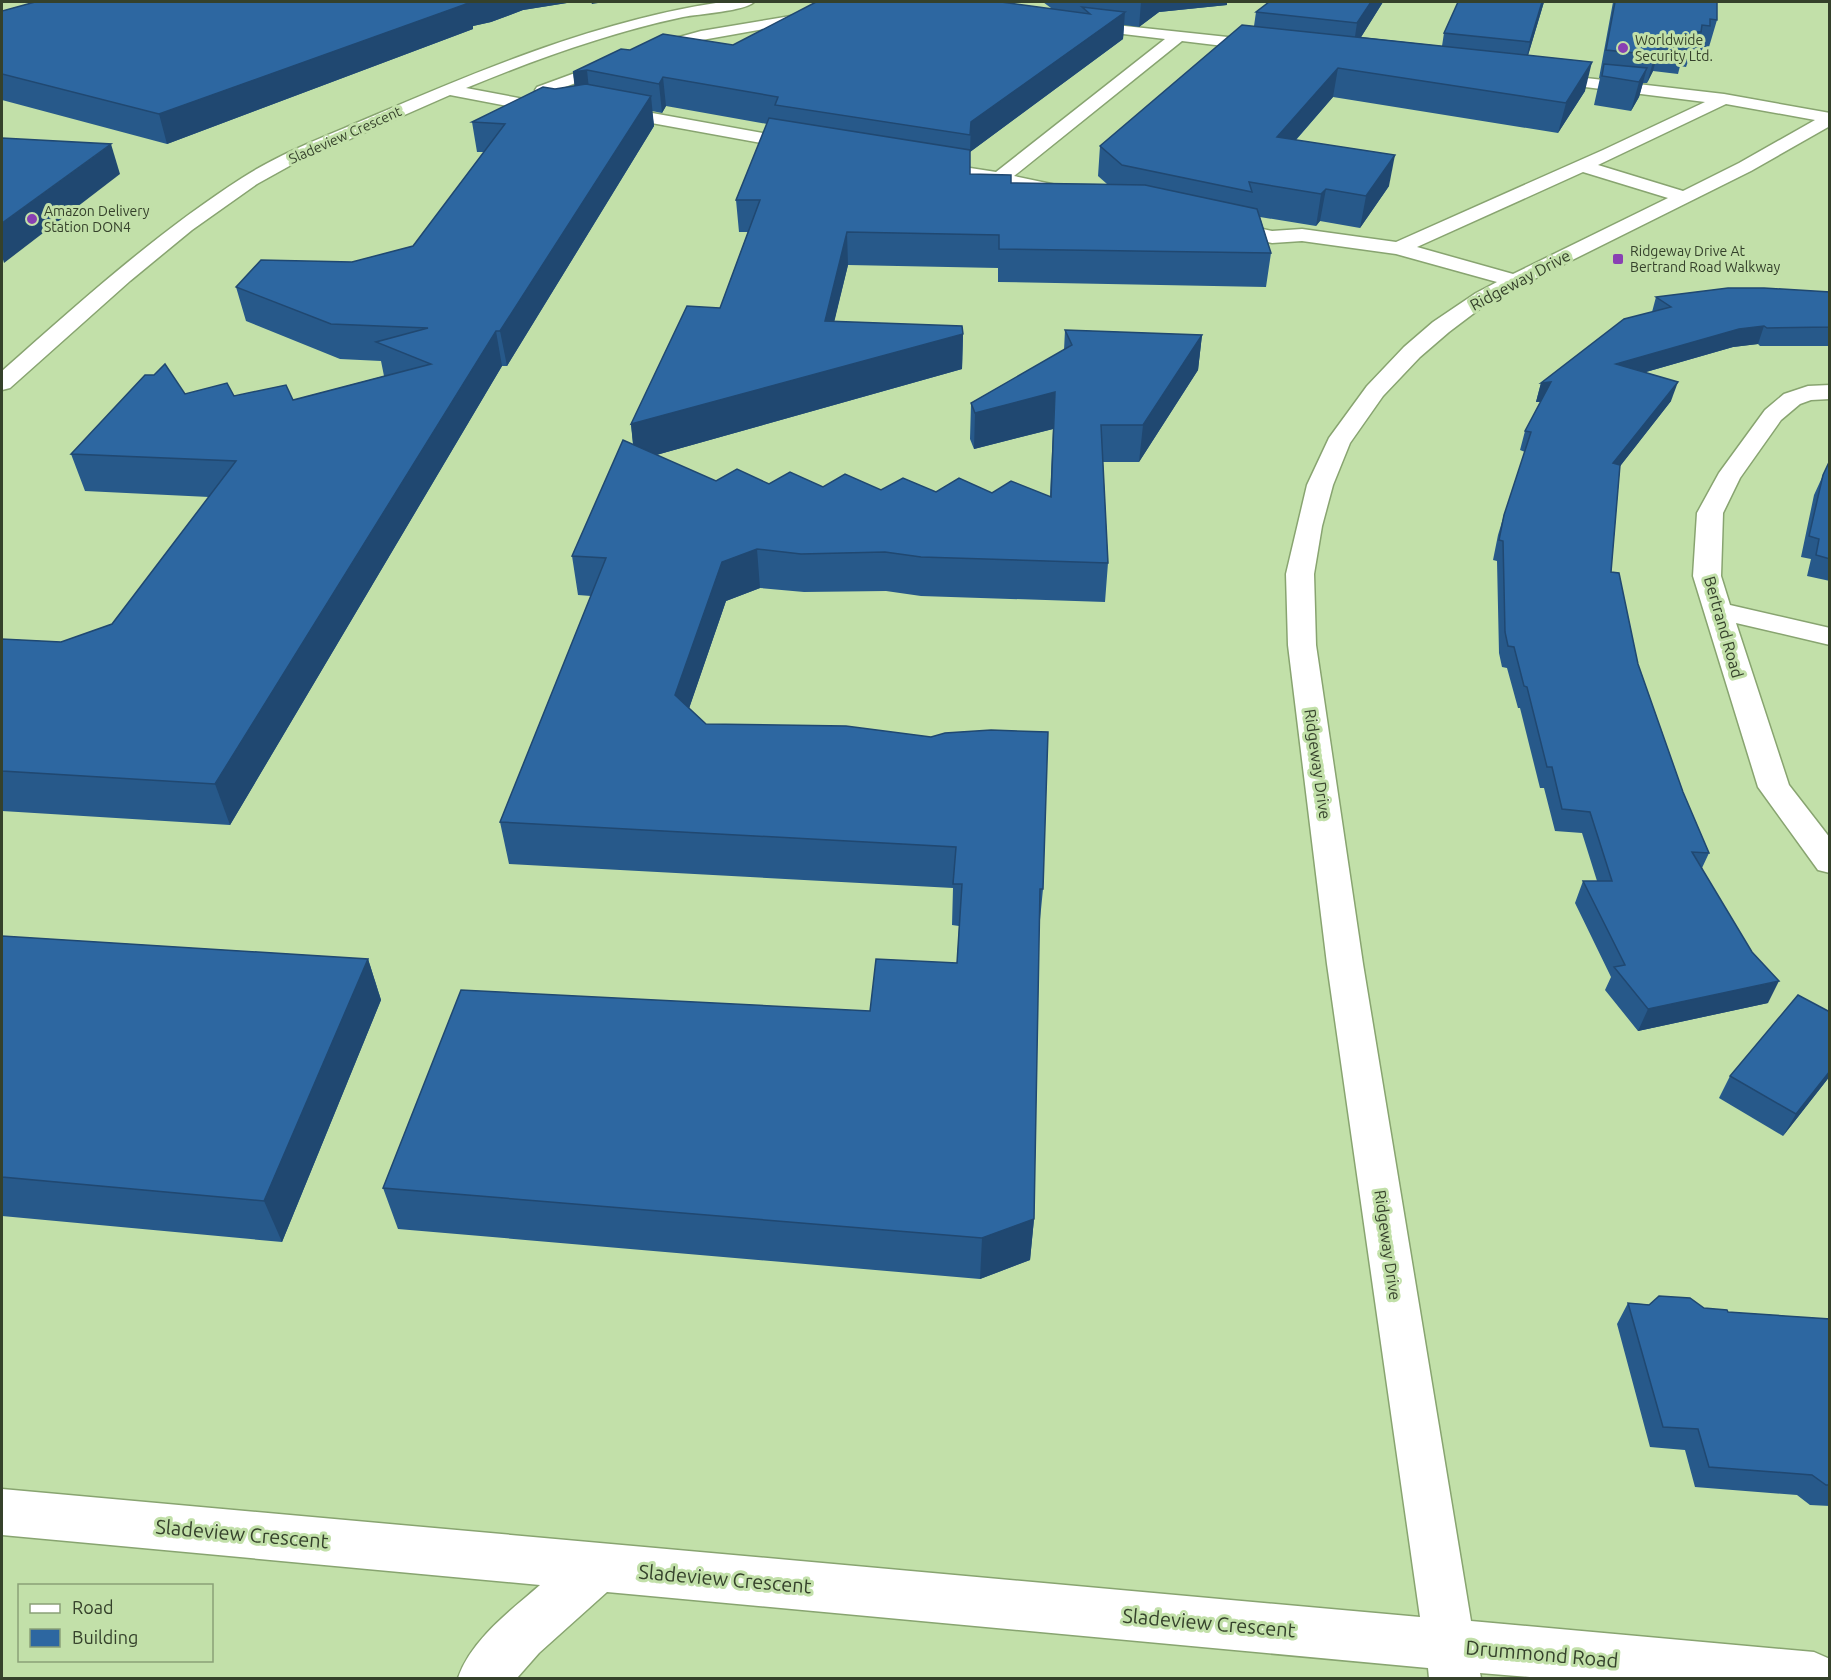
<svg xmlns="http://www.w3.org/2000/svg" width="1831" height="1680" viewBox="0 0 1831 1680" font-family="Ubuntu,sans-serif">
  <style>
    .lines { fill: none; stroke-linecap: round; stroke-linejoin: round }
    .minor-casing { stroke: #88a470; stroke-width: 3 }
    .minor { fill: #fff; fill-rule: evenodd }
    .wall { fill: #27598a }
    .shaded-wall { fill: #204871 }
    .building { fill: #2d67a1; stroke: #204871; stroke-width: 1.5 }
    .poi-dot { fill: #8940b3; stroke: #c2e0a9; stroke-width: 2 }
    .labels { text-anchor: middle; stroke-width: 6; stroke-linejoin: round; paint-order: stroke }
    .far-poi-label { font-size: 14px; fill: #35412b; stroke: #c2e0a9; text-anchor: start }
    .far-street-label { font-size: 14px; fill: #35412b; stroke: #c2e0a9 }
    .street-label { font-size: 16px; fill: #35412b; stroke: #c2e0a9 }
    .near-street-label { font-size: 20px; fill: #35412b; stroke: #c2e0a9 }
  </style>
  <rect width="100%" height="100%" fill="#c2e0a9"/>
  <g class="lines">
    <!-- minor casing -->
    <g class="minor-casing">
      <g id="minor">
        <path d="M 722,2 L 754,2 C 746,11 698,14 683,17 C 608,33 537,59 466,88 L 561,106 L 563,110 L 561,114 L 555,115 L 450,95 L 293,164 L 257,184 L 192,230 L 130,281 L 10,388 L 2,390 L 2,371 C 79,303 155,234 242,178 C 282,152 329,135 373,116 C 485,68 600,20 722,2 Z"/>
        <path d="M 821,11 L 828,15 L 826,18 L 702,40 L 664,50 L 549,93 L 537,93 L 535,90 L 537,87 L 654,44 L 701,31 Z"/>
        <path d="M 1078,21 L 1265,41 L 1273,46 L 1265,51 L 1182,41 L 1014,176 L 1075,189 L 1077,193 L 1075,197 L 1068,199 L 1000,183 L 919,170 L 916,166 L 919,162 L 925,161 L 996,172 L 1165,39 L 1073,28 L 1071,25 L 1073,22 Z"/>
        <path d="M 1543,73 L 1724,94 L 1830,113 L 1830,126 L 1751,171 L 1490,301 L 1449,332 L 1420,357 L 1383,396 L 1350,443 L 1333,485 L 1322,526 L 1314,574 L 1316,645 L 1363,964 L 1471,1621 L 1814,1652 L 1830,1659 L 1830,1678 L 1541,1678 L 1480,1673 L 1481,1678 L 1429,1678 L 1428,1668 L 607,1592 L 539,1653 L 517,1678 L 458,1678 C 471,1640 510,1611 540,1585 L 2,1535 L 2,1489 L 1420,1617 L 1327,964 L 1288,645 L 1286,574 L 1307,485 L 1329,438 L 1367,386 L 1404,347 L 1433,322 L 1476,293 L 1497,282 L 1396,254 L 1302,241 L 1272,243 L 1214,230 L 1211,226 L 1214,222 L 1221,220 L 1272,231 L 1302,229 L 1396,242 L 1603,150 L 1705,102 L 1537,81 L 1535,78 L 1537,75 ZM 1726,104 L 1815,120 L 1739,163 L 1683,191 L 1598,165 ZM 1583,172 L 1668,198 L 1513,274 L 1417,247 Z"/>
        <path d="M 608,105 L 806,141 L 812,142 L 815,146 L 812,150 L 806,151 L 602,114 L 600,110 Z"/>
        <path d="M 1830,385 L 1830,399 L 1811,400 L 1800,404 L 1781,420 L 1740,478 L 1723,513 L 1721,576 L 1730,605 L 1830,628 L 1830,645 L 1736,623 L 1789,785 L 1830,838 L 1830,873 L 1818,870 L 1758,787 L 1693,576 L 1697,513 L 1719,473 L 1765,410 L 1784,394 L 1808,386 Z"/>
      </g>
    </g>
    <!-- minor -->
    <use href="#minor" class="minor"/>
  </g>
  <!-- wall -->
  <g class="wall">
    <path d="M 35,2 L 573,2 L 523,10 L 491,22 L 473,26 L 473,29 L 167,144 L 2,100 L 2,11 Z"/>
    <path d="M 1043,2 L 1227,2 L 1227,5 L 1159,12 L 1139,27 L 1124,25 L 1123,39 L 970,152 L 970,174 L 1011,183 L 1107,184 L 1098,176 L 1100,146 L 1254,26 L 1256,12 L 1269,2 L 1383,2 L 1361,37 L 1442,46 L 1444,33 L 1544,2 L 1528,55 L 1585,91 L 1558,133 L 1333,97 L 1296,140 L 1389,186 L 1360,228 L 1320,221 L 1316,226 L 1260,217 L 1271,253 L 1266,287 L 998,282 L 998,268 L 848,265 L 834,321 L 963,334 L 962,369 L 656,455 L 716,481 L 881,490 L 992,493 L 1050,497 L 1053,429 L 974,449 L 970,439 L 971,403 L 1064,350 L 1065,330 L 1202,335 L 1198,370 L 1139,462 L 1103,462 L 1108,563 L 1105,602 L 921,596 L 886,591 L 804,592 L 760,588 L 726,601 L 689,708 L 706,724 L 1043,889 L 1039,930 L 1034,1219 L 1030,1260 L 980,1279 L 398,1229 L 383,1188 L 870,1011 L 957,963 L 959,926 L 952,925 L 953,888 L 509,864 L 500,822 L 591,596 L 578,595 L 572,556 L 633,445 L 631,424 L 720,308 L 748,232 L 739,232 L 736,200 L 767,124 L 666,106 L 662,113 L 652,111 L 654,126 L 507,366 L 502,366 L 230,825 L 2,811 L 2,639 L 61,642 L 112,624 L 209,497 L 85,491 L 71,454 L 185,394 L 234,396 L 293,400 L 384,376 L 381,361 L 340,359 L 246,321 L 236,287 L 352,262 L 413,246 L 484,152 L 477,152 L 472,122 L 555,89 L 575,86 L 573,72 L 630,50 L 733,45 L 1051,8 Z"/>
    <path d="M 1613,2 L 1717,2 L 1717,20 L 1709,47 L 1703,47 L 1701,53 L 1695,52 L 1693,60 L 1689,59 L 1686,67 L 1680,66 L 1678,74 L 1653,71 L 1647,83 L 1643,83 L 1639,97 L 1631,111 L 1594,105 L 1600,78 L 1599,78 Z"/>
    <path d="M 1830,292 L 1830,346 L 1760,346 L 1758,344 L 1733,347 L 1646,372 L 1671,401 L 1620,466 L 1611,572 L 1638,664 L 1683,792 L 1709,853 L 1702,868 L 1768,1003 L 1638,1031 L 1605,990 L 1611,977 L 1575,903 L 1583,881 L 1597,881 L 1582,833 L 1555,831 L 1544,788 L 1540,788 L 1520,708 L 1518,708 L 1507,668 L 1502,667 L 1499,653 L 1497,561 L 1493,560 L 1498,535 L 1504,515 L 1525,452 L 1520,450 L 1525,431 L 1541,402 L 1536,402 L 1541,383 L 1652,312 L 1656,297 Z"/>
    <path d="M 1830,460 L 1830,581 L 1807,576 L 1811,559 L 1801,557 L 1814,495 Z"/>
    <path d="M 2,936 L 368,959 L 381,1000 L 282,1242 L 2,1216 Z"/>
    <path d="M 1830,1012 L 1830,1076 L 1783,1136 L 1719,1098 L 1730,1076 Z"/>
    <path d="M 1628,1303 L 1704,1308 L 1728,1312 L 1830,1319 L 1830,1506 L 1810,1505 L 1797,1495 L 1695,1487 L 1685,1450 L 1650,1447 L 1617,1324 Z"/>
  </g>
  <!-- shaded-wall -->
  <g class="shaded-wall">
    <path d="M 459,2 L 573,2 L 523,10 L 491,22 L 473,26 L 473,29 L 167,144 L 159,114 Z"/>
    <path d="M 591,2 L 604,2 L 592,4 Z"/>
    <path d="M 1141,2 L 1227,2 L 1227,5 L 1159,12 L 1139,27 Z"/>
    <path d="M 1371,2 L 1383,2 L 1353,50 L 1357,23 Z"/>
    <path d="M 1542,2 L 1544,2 L 1524,69 L 1530,42 Z"/>
    <path d="M 1125,12 L 1123,39 L 970,152 L 971,122 Z"/>
    <path d="M 1661,43 L 1653,71 L 1647,83 L 1655,55 Z"/>
    <path d="M 1592,62 L 1585,91 L 1558,133 L 1566,103 Z"/>
    <path d="M 1338,68 L 1333,97 L 1272,167 L 1277,137 Z"/>
    <path d="M 1647,68 L 1639,97 L 1631,111 L 1639,82 Z"/>
    <path d="M 587,70 L 590,99 L 576,101 L 573,72 Z"/>
    <path d="M 663,77 L 666,106 L 662,113 L 659,84 Z"/>
    <path d="M 651,96 L 654,126 L 507,366 L 500,331 Z"/>
    <path d="M 111,144 L 120,174 L 4,263 L 2,256 L 2,223 Z"/>
    <path d="M 1395,155 L 1389,186 L 1360,228 L 1366,196 Z"/>
    <path d="M 1326,189 L 1320,221 L 1316,226 L 1321,194 Z"/>
    <path d="M 847,232 L 848,265 L 826,356 L 825,321 Z"/>
    <path d="M 1764,326 L 1758,344 L 1733,347 L 1611,382 L 1616,364 L 1739,329 Z"/>
    <path d="M 496,331 L 502,366 L 230,825 L 215,784 Z"/>
    <path d="M 963,334 L 962,369 L 635,461 L 631,424 Z"/>
    <path d="M 1202,335 L 1198,370 L 1139,462 L 1143,425 Z"/>
    <path d="M 1551,382 L 1546,401 L 1536,402 L 1541,383 Z"/>
    <path d="M 1678,382 L 1671,401 L 1607,483 L 1613,463 Z"/>
    <path d="M 1055,392 L 1053,429 L 974,449 L 975,413 Z"/>
    <path d="M 757,549 L 760,588 L 726,601 L 680,735 L 675,695 L 722,562 Z"/>
    <path d="M 368,959 L 381,1000 L 282,1242 L 264,1201 Z"/>
    <path d="M 1779,981 L 1768,1003 L 1638,1031 L 1648,1009 Z"/>
    <path d="M 1830,1071 L 1830,1076 L 1783,1136 L 1796,1114 Z"/>
    <path d="M 1034,1219 L 1030,1260 L 980,1279 L 982,1238 Z"/>
  </g>
  <!-- building -->
  <g class="building">
    <path d="M 35,2 L 462,2 L 469,3 L 159,114 L 2,74 L 2,11 Z"/>
    <path d="M 816,2 L 1001,2 L 1090,14 L 1082,7 L 1125,12 L 971,122 L 970,135 L 775,105 L 778,97 L 663,77 L 659,84 L 587,70 L 573,72 L 621,49 L 630,50 L 663,34 L 733,45 Z"/>
    <path d="M 1269,2 L 1371,2 L 1357,23 L 1256,12 Z"/>
    <path d="M 1458,2 L 1542,2 L 1530,42 L 1444,33 Z"/>
    <path d="M 1615,2 L 1717,2 L 1717,20 L 1710,19 L 1710,26 L 1702,25 L 1701,32 L 1695,32 L 1695,39 L 1687,39 L 1686,46 L 1661,43 L 1655,55 L 1606,50 Z"/>
    <path d="M 1242,25 L 1592,62 L 1566,103 L 1338,68 L 1277,137 L 1395,155 L 1366,196 L 1326,189 L 1321,194 L 1249,182 L 1252,192 L 1122,165 L 1100,146 Z"/>
    <path d="M 1604,64 L 1647,68 L 1639,82 L 1602,76 Z"/>
    <path d="M 586,84 L 651,96 L 500,331 L 496,331 L 215,784 L 2,771 L 2,639 L 61,642 L 112,624 L 236,461 L 71,454 L 145,375 L 154,375 L 165,364 L 185,394 L 227,383 L 234,396 L 286,385 L 293,400 L 431,364 L 376,342 L 428,328 L 331,324 L 236,287 L 261,260 L 352,262 L 413,246 L 505,124 L 472,122 L 543,87 L 555,89 Z"/>
    <path d="M 769,118 L 970,150 L 970,174 L 1011,175 L 1011,183 L 1145,185 L 1257,209 L 1271,253 L 999,249 L 999,235 L 847,232 L 825,321 L 962,326 L 963,334 L 631,424 L 687,306 L 720,308 L 760,200 L 736,200 Z"/>
    <path d="M 2,138 L 111,144 L 2,223 Z"/>
    <path d="M 1728,288 L 1764,288 L 1830,292 L 1830,327 L 1767,328 L 1764,326 L 1739,329 L 1616,364 L 1678,382 L 1613,463 L 1620,465 L 1611,572 L 1619,573 L 1638,664 L 1683,792 L 1709,853 L 1692,852 L 1752,952 L 1779,981 L 1648,1009 L 1614,967 L 1625,965 L 1583,881 L 1612,881 L 1590,812 L 1562,809 L 1552,767 L 1547,767 L 1527,687 L 1524,686 L 1514,647 L 1508,646 L 1505,632 L 1503,541 L 1499,540 L 1504,515 L 1531,432 L 1525,431 L 1551,382 L 1541,383 L 1624,319 L 1671,307 L 1656,297 Z"/>
    <path d="M 1065,330 L 1202,335 L 1143,425 L 1101,425 L 1108,563 L 921,557 L 885,552 L 801,554 L 757,549 L 722,562 L 675,695 L 706,724 L 846,726 L 931,737 L 945,733 L 991,730 L 1048,732 L 1043,889 L 1040,889 L 1034,1219 L 982,1238 L 383,1188 L 461,990 L 870,1011 L 876,959 L 957,963 L 962,884 L 953,884 L 956,847 L 500,822 L 606,558 L 572,556 L 623,440 L 716,481 L 737,469 L 769,484 L 790,472 L 823,487 L 845,474 L 881,490 L 903,478 L 936,492 L 959,478 L 992,493 L 1011,481 L 1051,497 L 1055,392 L 975,413 L 971,403 L 1072,345 Z"/>
    <path d="M 1830,460 L 1830,559 L 1816,555 L 1819,539 L 1809,536 L 1823,475 Z"/>
    <path d="M 2,936 L 368,959 L 264,1201 L 2,1177 Z"/>
    <path d="M 1798,995 L 1830,1012 L 1830,1071 L 1796,1114 L 1730,1076 Z"/>
    <path d="M 1659,1296 L 1690,1298 L 1704,1308 L 1727,1310 L 1728,1312 L 1830,1319 L 1830,1485 L 1826,1485 L 1812,1475 L 1709,1467 L 1698,1429 L 1663,1427 L 1628,1303 L 1649,1305 Z"/>
  </g>
  <!-- markers -->
  <g class="poi-dot">
    <circle cx="1623" cy="48" r="6"/>
    <circle cx="32" cy="219" r="6"/>
    <rect x="1612" y="253" width="12" height="12" rx="3"/>
  </g>
  <g class="labels">
    <!-- far-poi labels -->
    <g class="far-poi-label">
      <text x="1635" y="45">Worldwide<tspan x="1635" dy="16">Security Ltd.</tspan></text>
      <text x="44" y="216">Amazon Delivery<tspan x="44" dy="16">Station DON4</tspan></text>
      <text x="1630" y="256">Ridgeway Drive At<tspan x="1630" dy="16">Bertrand Road Walkway</tspan></text>
    </g>
    <!-- far-street labels -->
    <g class="far-street-label">
      <text transform="translate(345 135) rotate(-24)" y="5">Sladeview Crescent</text>
    </g>
    <!-- street labels -->
    <g class="street-label">
      <text transform="translate(1520 280) rotate(-28)" y="6">Ridgeway Drive</text>
      <text transform="translate(1724 627) rotate(74)" y="6">Bertrand Road</text>
      <text transform="translate(1318 764) rotate(82)" y="6">Ridgeway Drive</text>
      <text transform="translate(1388 1245) rotate(82)" y="6">Ridgeway Drive</text>
    </g>
    <!-- near-street labels -->
    <g class="near-street-label">
      <text transform="translate(242 1534) rotate(5)" y="7">Sladeview Crescent</text>
      <text transform="translate(725 1579) rotate(5)" y="7">Sladeview Crescent</text>
      <text transform="translate(1209 1623) rotate(5)" y="7">Sladeview Crescent</text>
      <text transform="translate(1542 1654) rotate(5)" y="7">Drummond Road</text>
    </g>
  </g>
  <!-- border -->
  <rect width="1831" height="1680" fill="none" stroke="#35412b" stroke-width="6"/>
  <!-- legend -->
  <rect x="18" y="1584" width="195" height="78" fill="#c2e0a9" stroke="#8aa077" stroke-width="1.5"/>
  <rect x="30" y="1604" width="30" height="9" fill="#ffffff" stroke="#8aa077" stroke-width="1.5"/>
  <text x="72" y="1614" font-size="18" fill="#35412b">Road</text>
  <rect x="30" y="1629" width="30" height="18" fill="#2d67a1" stroke="#8aa077" stroke-width="1.5"/>
  <text x="72" y="1644" font-size="18" fill="#35412b">Building</text>
</svg>
